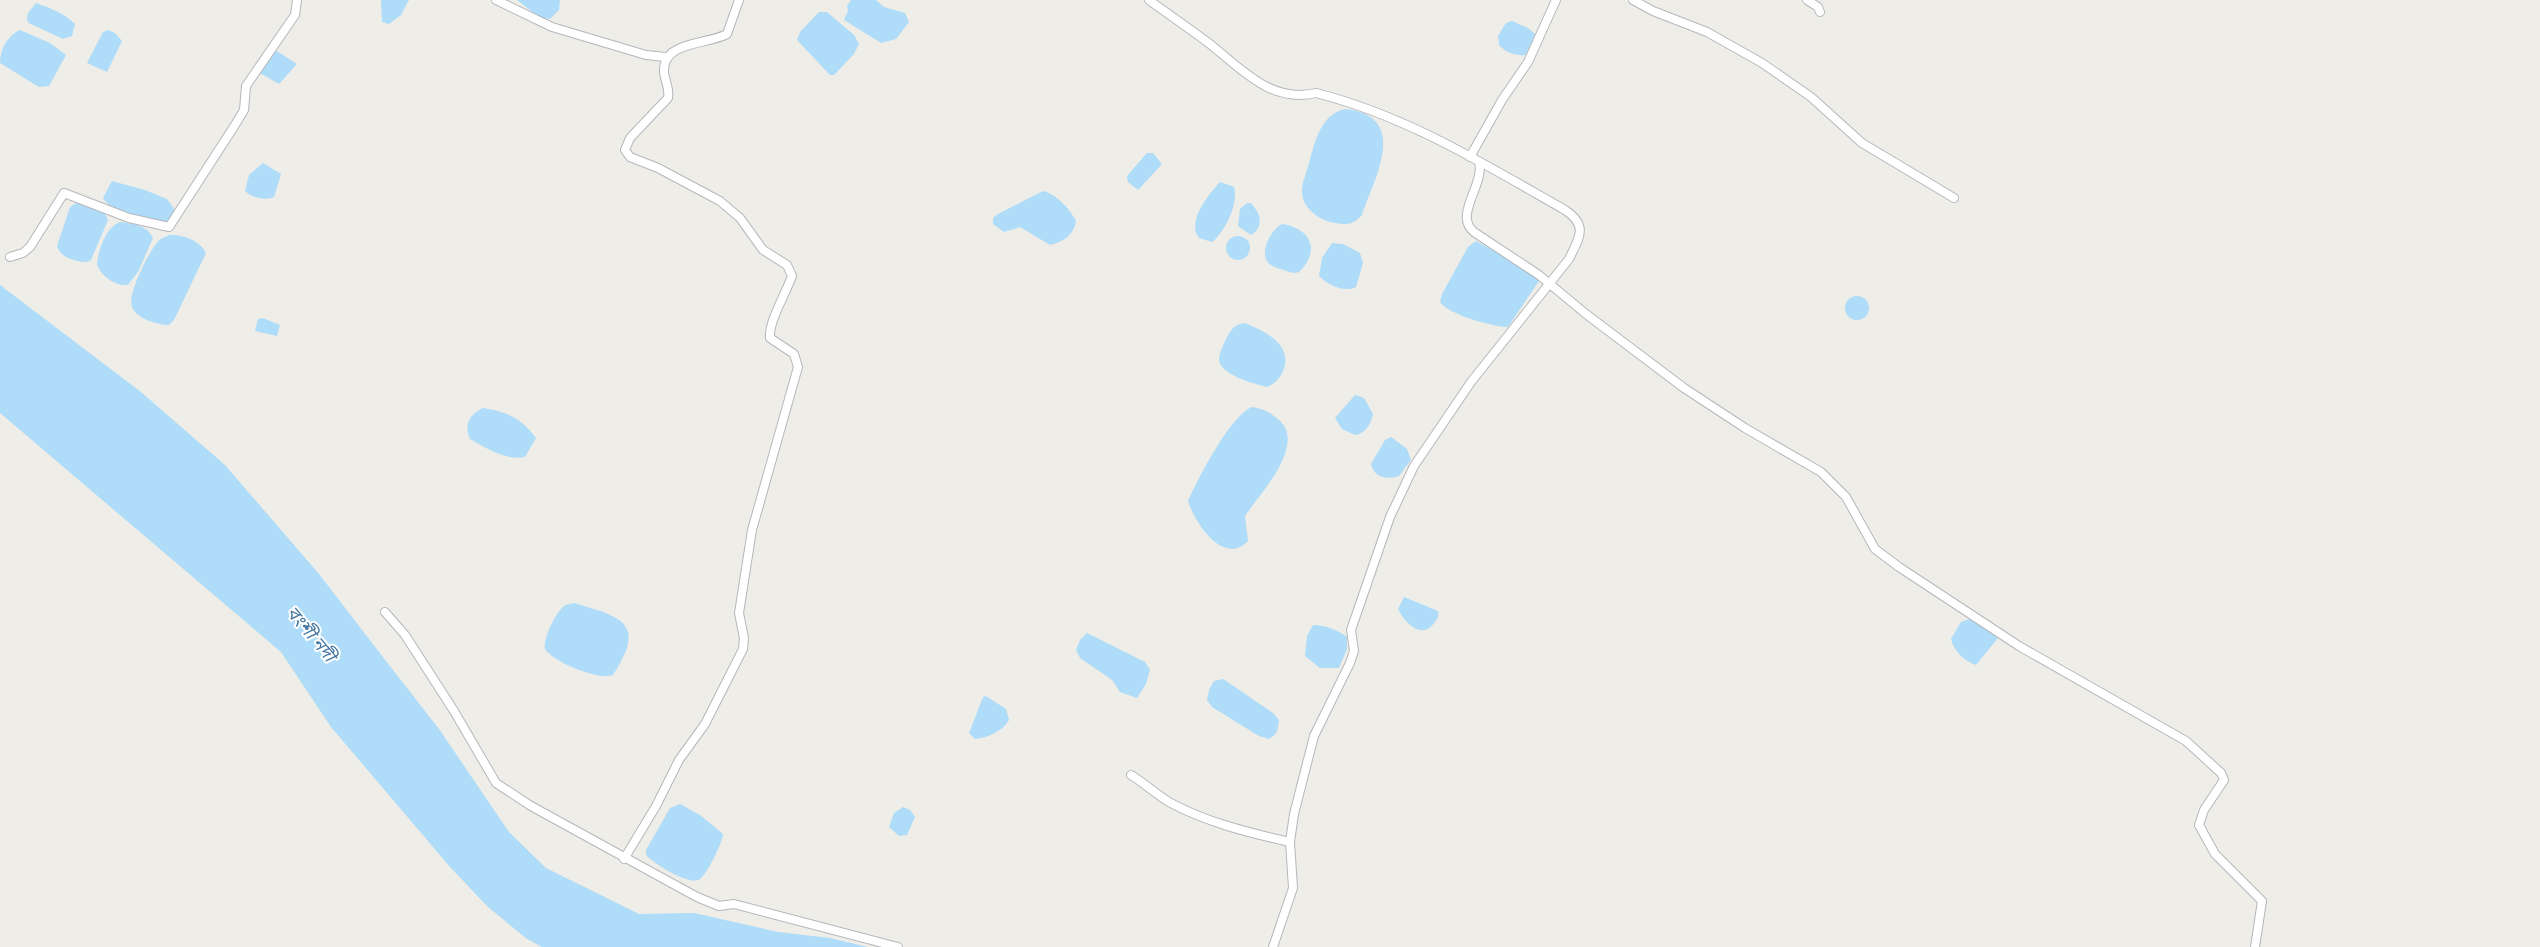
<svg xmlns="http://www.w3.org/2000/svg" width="2540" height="947" viewBox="0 0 2540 947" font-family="'Fira Sans Condensed','Noto Sans Bengali',sans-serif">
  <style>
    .water { fill: #aedcf9 }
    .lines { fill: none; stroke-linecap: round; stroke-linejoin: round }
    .minor-casing { stroke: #b4b7bb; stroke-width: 10 }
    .minor { stroke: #fff; stroke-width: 8 }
    .labels { text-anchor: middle; stroke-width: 4; stroke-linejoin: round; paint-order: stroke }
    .water-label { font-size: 18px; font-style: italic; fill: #4778a2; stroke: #fff }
  </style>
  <rect width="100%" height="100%" fill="#efede7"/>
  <!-- water -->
  <g class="water">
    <path d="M 381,0 L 409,0 L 401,15 L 389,24 L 382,22 Z"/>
    <path d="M 517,0 L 560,0 L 559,10 L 550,19 L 540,18 Z"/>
    <path d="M 851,0 L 876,0 L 884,7 L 905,13 L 909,22 L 896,39 L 881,43 L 844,20 L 848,11 L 847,6 Z"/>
    <path d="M 36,3 C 50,8 64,13 75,24 L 72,36 L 63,39 L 29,23 L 27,20 L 28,13 Z"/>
    <path d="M 819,12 L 827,12 L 854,35 L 859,44 L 854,54 L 834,75 L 830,75 L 797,40 L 800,32 Z"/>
    <path d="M 1512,21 L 1528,28 L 1535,34 L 1526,55 C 1516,56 1506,53 1499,45 L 1498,36 L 1506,23 Z"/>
    <path d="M 20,30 L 50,43 L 66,55 L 49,86 L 39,87 L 0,63 C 0,49 7,36 20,30 Z"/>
    <path d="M 108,30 L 115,33 L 122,41 L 107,72 L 87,63 L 103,32 Z"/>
    <path d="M 275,50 L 297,64 L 279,84 L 258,72 Z"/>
    <path d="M 1346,109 C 1410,117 1375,177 1362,215 C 1353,225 1348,225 1335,223 C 1320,221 1301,208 1302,190 C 1302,183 1306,174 1308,167 C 1314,145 1320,113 1346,109 Z"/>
    <path d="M 1147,153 L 1153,153 L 1162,164 L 1138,190 L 1128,182 L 1127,176 Z"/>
    <path d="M 263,163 L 281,174 L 274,197 C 266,201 252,198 245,191 L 249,175 Z"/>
    <path d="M 112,181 L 145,190 L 167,199 L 177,213 L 168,222 C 147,222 116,217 103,198 Z"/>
    <path d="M 1220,182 L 1234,187 C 1239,203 1225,232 1212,242 L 1199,238 L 1196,233 C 1191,216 1209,194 1220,182 Z"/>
    <path d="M 1043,191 C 1056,194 1070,209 1076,221 C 1074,235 1063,242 1050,245 L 1020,227 L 1004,232 L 993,224 L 993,218 L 998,214 Z"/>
    <path d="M 76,203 L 104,212 L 108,220 L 91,260 L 87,262 C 77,262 60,258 57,246 L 70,207 Z"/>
    <path d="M 1247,203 L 1251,203 C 1260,213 1265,226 1251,235 L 1238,226 L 1240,209 Z"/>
    <path d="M 121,222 C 134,224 147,225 153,238 L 138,272 L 128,285 C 115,286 102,277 97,265 C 98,252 106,225 121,222 Z"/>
    <path d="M 1282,224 C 1311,228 1321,251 1299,272 C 1293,274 1289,272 1284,270 C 1277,268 1271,267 1267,261 C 1260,250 1272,229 1282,224 Z"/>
    <path d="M 170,235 C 182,234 201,241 206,253 L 174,320 L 169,325 L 165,325 C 154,323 137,319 132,307 C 127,295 148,253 157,243 C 160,238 165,237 170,235 Z"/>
    <circle cx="1238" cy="248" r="12"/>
    <path d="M 1476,241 L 1521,266 L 1539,281 L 1508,327 C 1493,327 1447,314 1440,302 L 1442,294 L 1468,247 Z"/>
    <path d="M 1332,243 L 1343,244 L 1360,253 L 1363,263 L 1356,287 C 1344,293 1328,285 1319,276 L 1322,258 Z"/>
    <path d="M 0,285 L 141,392 L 225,465 L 319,574 L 386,661 L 439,729 L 509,832 L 546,868 L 639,914 L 694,913 L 778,932 L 830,938 L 868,947 L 542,947 L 527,939 L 488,907 L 450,867 L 331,727 L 281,652 L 0,413 Z"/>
    <circle cx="1857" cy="308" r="12"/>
    <path d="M 263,318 L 280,325 L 277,336 L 255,331 L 258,319 Z"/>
    <path d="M 1244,323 C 1264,330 1294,345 1283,371 C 1279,379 1276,383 1267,387 C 1255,384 1219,375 1219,359 C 1219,354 1223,346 1225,341 C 1230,331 1233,325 1244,323 Z"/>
    <path d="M 1355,395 L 1364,398 L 1373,414 C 1371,424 1366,433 1355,435 L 1342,429 L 1335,418 Z"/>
    <path d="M 1252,407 C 1263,409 1270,412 1279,420 C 1307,444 1260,494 1245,516 L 1248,541 C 1224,567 1194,522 1188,501 C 1198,479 1230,416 1252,407 Z"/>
    <path d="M 483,408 C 506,411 522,419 536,438 L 525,457 C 506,461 486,448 470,439 C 464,424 469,415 483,408 Z"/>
    <path d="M 1391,437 L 1407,449 L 1411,460 L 1399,476 C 1388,480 1374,478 1371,464 L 1385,440 Z"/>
    <path d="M 1404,597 L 1438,611 C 1439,615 1438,618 1435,622 C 1422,641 1405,623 1398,609 Z"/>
    <path d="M 574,603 C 622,617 647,623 613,675 C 599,681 553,662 545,649 C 543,639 555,614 563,607 C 566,604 570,604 574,603 Z"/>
    <path d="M 1970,619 L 1996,634 L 1998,638 L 1976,665 C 1964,661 1954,651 1951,639 L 1961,622 Z"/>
    <path d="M 1313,625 C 1325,625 1338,630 1347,637 L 1347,649 L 1339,668 L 1320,668 L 1305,656 L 1307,636 Z"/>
    <path d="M 1087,633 L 1145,662 L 1150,670 L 1146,684 L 1137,698 L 1120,692 L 1112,680 L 1080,658 L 1076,650 L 1080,640 Z"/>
    <path d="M 1223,679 L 1273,713 L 1279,720 C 1278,729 1278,734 1269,739 L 1259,736 L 1212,707 L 1207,700 L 1209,690 L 1214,681 Z"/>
    <path d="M 986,696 L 1006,709 L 1009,720 C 1003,731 987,738 975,739 L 969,733 L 983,697 Z"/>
    <path d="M 680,804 L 700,815 L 723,834 C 722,843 708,873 700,879 C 690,887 653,863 646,855 L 646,850 L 670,808 Z"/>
    <path d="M 903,807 L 910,810 L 915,817 L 907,835 L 899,836 L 889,827 L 894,813 Z"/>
  </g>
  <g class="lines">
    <!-- minor casing -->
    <g class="minor-casing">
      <g id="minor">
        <path d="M 496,0 L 552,27 L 646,55 L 666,57"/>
        <path d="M 1149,0 C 1168,14 1187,27 1206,41 C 1239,66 1269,104 1316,93 C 1407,116 1484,164 1565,210 C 1589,226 1579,238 1569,259 L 1471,382 L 1414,466 L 1390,517 L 1351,630 L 1354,651 L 1350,663 L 1314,736 L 1294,814 L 1290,842 L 1293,888 L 1273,947"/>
        <path d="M 1633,0 L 1653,11 L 1707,32 L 1762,63 L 1811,97 L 1862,143 L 1954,198"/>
        <path d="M 1807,0 L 1818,7 L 1820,12"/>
        <path d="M 1470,157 L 1502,100 L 1528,62 L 1556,0"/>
        <path d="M 1479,162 C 1485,185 1453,215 1474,232 L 1539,275 L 1586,314 L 1684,388 L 1745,428 L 1821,472 L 1846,497 L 1875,549 L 1899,567 L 2019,646 L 2186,741 L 2221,773 L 2224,780 L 2204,810 L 2199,825 L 2215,854 L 2262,901 L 2255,947"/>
        <path d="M 10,257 L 23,253 L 30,247 L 64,193 L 129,218 L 169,227 L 235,125 L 244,110 L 246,86 L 295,15 L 297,0"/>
        <path d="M 385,612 L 405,635 L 454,711 L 496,783 L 531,806 L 697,897 L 719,906 L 734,904 L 898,947"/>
        <path d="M 1131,775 C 1144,783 1156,794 1169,802 C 1205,822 1250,833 1290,842"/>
        <path d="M 624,859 L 656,806 L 679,760 L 705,724 L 743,649 L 744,638 L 739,613 L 752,530 L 798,367 L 794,354 L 770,338 C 768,323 786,293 792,276 L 787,265 L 763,250 L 740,218 L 720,201 L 658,168 L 630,157 L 625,150 L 630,138 L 668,98 C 670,87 664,80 664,71 C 663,41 707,45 727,34 L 739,0"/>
      </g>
    </g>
    <!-- minor -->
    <use href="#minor" class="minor"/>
  </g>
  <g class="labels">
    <!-- water labels -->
    <g class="water-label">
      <text transform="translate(311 634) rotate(50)" y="6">বংশী নদী</text>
    </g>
  </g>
</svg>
